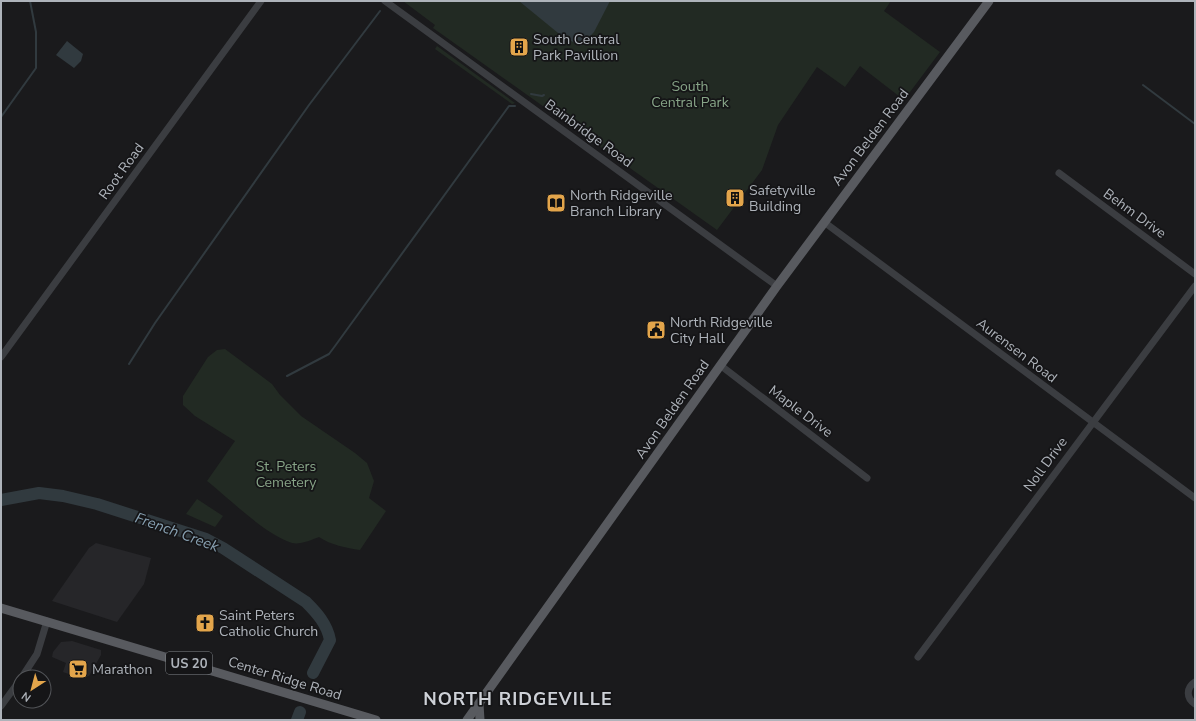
<svg xmlns="http://www.w3.org/2000/svg" width="1196" height="721" viewBox="0 0 1196 721" font-family="'Nunito Sans',sans-serif">
  <style>
    .built { fill: #262629 }
    .green { fill: #222a23 }
    .water { fill: #313a3f }
    .lines { fill: none; stroke-linecap: round; stroke-linejoin: round }
    .stream { stroke: #313a3f; stroke-width: 2 }
    .river { stroke: #313a3f; stroke-width: 12 }
    .minor { stroke: #3b3d41; stroke-width: 7 }
    .major { stroke: #585a5f; stroke-width: 9 }
    .labels { text-anchor: middle; stroke-width: 3.5; stroke-linejoin: round; paint-order: stroke }
    .shield { fill: #151517; stroke: #808489; stroke-width: 1 }
    .shield-label { font-size: 13px; font-weight: bold; fill: #aeb3ba }
    .poi-label { font-size: 14px; fill: #aeb3ba; stroke: #151517; text-anchor: start }
    .park-label { font-size: 14px; fill: #87a487; stroke: #151517 }
    .street-label { font-size: 14px; fill: #aeb3ba; stroke: #151517 }
    .water-label { font-size: 15px; font-style: italic; fill: #88a1b2; stroke: #151517 }
    .district-label { font-size: 18px; font-weight: bold; letter-spacing: 1px; fill: #ced1d7; stroke: #151517 }
  </style>
  <rect width="100%" height="100%" fill="#1a1a1c"/>
  <!-- built -->
  <g class="built">
    <path d="M 96,543 L 151,558 L 144,584 L 117,622 L 52,601 L 89,548 Z"/>
    <path d="M 72,641 L 101,650 L 101,655 L 89,676 L 80,678 L 63,672 L 66,663 L 52,657 L 53,652 L 61,642 Z"/>
  </g>
  <!-- green -->
  <g class="green">
    <path d="M 403,1 L 891,1 L 884,11 L 940,52 L 904,100 L 860,66 L 845,87 L 817,67 L 778,125 L 762,170 L 717,230 L 433,28 L 435,25 Z"/>
    <path d="M 437,46 L 515,103 L 512,104 L 435,49 Z"/>
    <path d="M 225,349 L 272,384 L 280,395 L 301,416 L 355,453 L 367,463 L 374,481 L 369,498 L 386,511 L 360,550 C 346,548 331,545 319,537 C 311,540 300,545 292,543 C 264,534 230,499 207,481 L 235,441 L 195,416 L 183,405 L 183,396 L 208,357 L 217,350 Z"/>
    <path d="M 197,499 L 223,516 L 215,527 L 186,514 Z"/>
  </g>
  <!-- water -->
  <g class="water">
    <path d="M 519,1 L 610,1 L 594,32 L 581,46 L 563,37 Z"/>
    <path d="M 67,41 L 83,54 L 81,61 L 74,68 L 56,55 Z"/>
  </g>
  <g class="lines">
    <!-- stream -->
    <g class="stream">
      <path d="M 1143,85 L 1195,124"/>
      <path d="M 531,94 L 542,96 L 544,95"/>
      <path d="M 1,117 L 36,68 L 36,32 L 30,1"/>
      <path d="M 129,364 L 155,323 L 309,105 L 380,11"/>
      <path d="M 287,376 L 329,354 L 335,346 L 509,106 L 515,106"/>
    </g>
    <!-- river -->
    <g class="river">
      <path d="M 1,500 L 39,493 L 63,496 L 97,504 L 206,539 L 223,548 L 306,602 C 317,613 327,624 330,640 L 313,673"/>
      <path d="M 297,720 L 300,712"/>
    </g>
    <!-- minor -->
    <g class="minor">
      <path d="M 385,1 L 777,286"/>
      <path d="M 1059,173 L 1195,274"/>
      <path d="M 824,222 L 1195,498"/>
      <path d="M 1,357 L 261,1"/>
      <path d="M 720,365 L 867,478"/>
      <path d="M 918,657 L 1195,286"/>
      <path d="M 22,677 L 37,654 L 47,621"/>
      <path d="M 1195,682 C 1186,688 1186,698 1195,704"/>
      <path d="M 1,706 L 20,680"/>
    </g>
    <!-- major -->
    <g class="major">
      <path d="M 1,608 L 376,720"/>
      <path d="M 479,704 L 480,720"/>
      <path d="M 467,720 L 777,286 L 989,1"/>
    </g>
  </g>
  <!-- icons -->
  <defs>
    <g id="building-square" transform="scale(1)"><rect x="-9" y="-9" width="18" height="18" rx="4" fill="#e3a54b" stroke="#151517"/><path d="M-4-6H4V6H1V3H-1V6H-4ZM-2.5-4.3h1.7v1.8h-1.7ZM.8-4.3h1.7v1.8H.8ZM-2.5-1h1.7V.8h-1.7ZM.8-1h1.7V.8H.8Z" fill="#111"/></g>
    <g id="library-square" transform="scale(1)"><rect x="-9" y="-9" width="18" height="18" rx="4" fill="#e3a54b" stroke="#151517"/><path d="M-6-4Q-3-5.5-.7-3.5V5Q-3 3-6 4ZM6-4Q3-5.5 .7-3.5V5Q3 3 6 4Z" fill="#111"/></g>
    <g id="civic-square" transform="scale(1)"><rect x="-9" y="-9" width="18" height="18" rx="4" fill="#e3a54b" stroke="#151517"/><path d="M-.6-6.5H3V-4.5H.6V-3L4-1V1h2V6H-6V1h2V-1L-.6-3ZM-1.2 2.5V6h2.4V2.5Z" fill="#111"/></g>
    <g id="church-square" transform="scale(1)"><rect x="-9" y="-9" width="18" height="18" rx="4" fill="#e3a54b" stroke="#151517"/><path d="M-1.2-6h2.4v3.5h3.3v2.4h-3.3V6h-2.4V-.1h-3.3v-2.4h3.3Z" fill="#111"/></g>
    <g id="supermarket-square" transform="scale(1)"><rect x="-9" y="-9" width="18" height="18" rx="4" fill="#e3a54b" stroke="#151517"/><path d="M-6-5.5h2.5l.6 2H6L4.5 2H-2.5L-4.4-4H-6ZM-1.5 3.2a1.3 1.3 0 1 0 .1 0ZM3 3.2a1.3 1.3 0 1 0 .1 0Z" fill="#111"/></g>
  </defs>
  <g fill-rule="evenodd">
    <use href="#building-square" x="519" y="47"/>
    <use href="#building-square" x="735" y="198"/>
    <use href="#library-square" x="556" y="203"/>
    <use href="#civic-square" x="656" y="330"/>
    <use href="#church-square" x="205" y="623"/>
    <use href="#supermarket-square" x="78" y="669"/>
  </g>
  <g class="labels">
    <!-- shield labels -->
    <rect class="shield" x="166" y="652" width="46" height="22" rx="3"/>
    <g class="shield-label">
      <text x="189" y="668">US 20</text>
    </g>
    <!-- poi labels -->
    <g class="poi-label">
      <text x="533" y="44">South Central<tspan x="533" dy="16">Park Pavillion</tspan></text>
      <text x="749" y="195">Safetyville<tspan x="749" dy="16">Building</tspan></text>
      <text x="570" y="200">North Ridgeville<tspan x="570" dy="16">Branch Library</tspan></text>
      <text x="670" y="327">North Ridgeville<tspan x="670" dy="16">City Hall</tspan></text>
      <text x="219" y="620">Saint Peters<tspan x="219" dy="16">Catholic Church</tspan></text>
      <text x="92" y="674">Marathon</text>
    </g>
    <!-- park labels -->
    <g class="park-label">
      <text x="690" y="91">South<tspan x="690" dy="16">Central Park</tspan></text>
      <text x="286" y="471">St. Peters<tspan x="286" dy="16">Cemetery</tspan></text>
    </g>
    <!-- street labels -->
    <g class="street-label">
      <text transform="translate(589 133) rotate(36)" y="5">Bainbridge Road</text>
      <text transform="translate(870 137) rotate(-53)" y="5">Avon Belden Road</text>
      <text transform="translate(121 171) rotate(-54)" y="5">Root Road</text>
      <text transform="translate(1135 213) rotate(36)" y="5">Behm Drive</text>
      <text transform="translate(1017 350) rotate(37)" y="5">Aurensen Road</text>
      <text transform="translate(672 409) rotate(-55)" y="5">Avon Belden Road</text>
      <text transform="translate(801 411) rotate(37)" y="5">Maple Drive</text>
      <text transform="translate(1045 464) rotate(-54)" y="5">Noll Drive</text>
      <text transform="translate(285 678) rotate(17)" y="5">Center Ridge Road</text>
    </g>
    <!-- water labels -->
    <g class="water-label">
      <text transform="translate(177 532) rotate(20)" y="5">French Creek</text>
    </g>
    <!-- district labels -->
    <g class="district-label">
      <text x="518" y="705">NORTH RIDGEVILLE</text>
    </g>
  </g>
  <!-- border -->
  <rect width="1196" height="721" fill="none" stroke="#aeb3ba" stroke-width="4"/>
  <!-- north arrow -->
  <g transform="translate(32 689) rotate(216)"><circle r="19" fill="#151517" stroke="#525458"/>
  <path d="M0-3L7 15L0 10L-7 15Z" fill="#e3a54b"/>
  <text y="-6" font-size="11" font-weight="bold" text-anchor="middle" fill="#aeb3ba">N</text>
  </g>
</svg>
